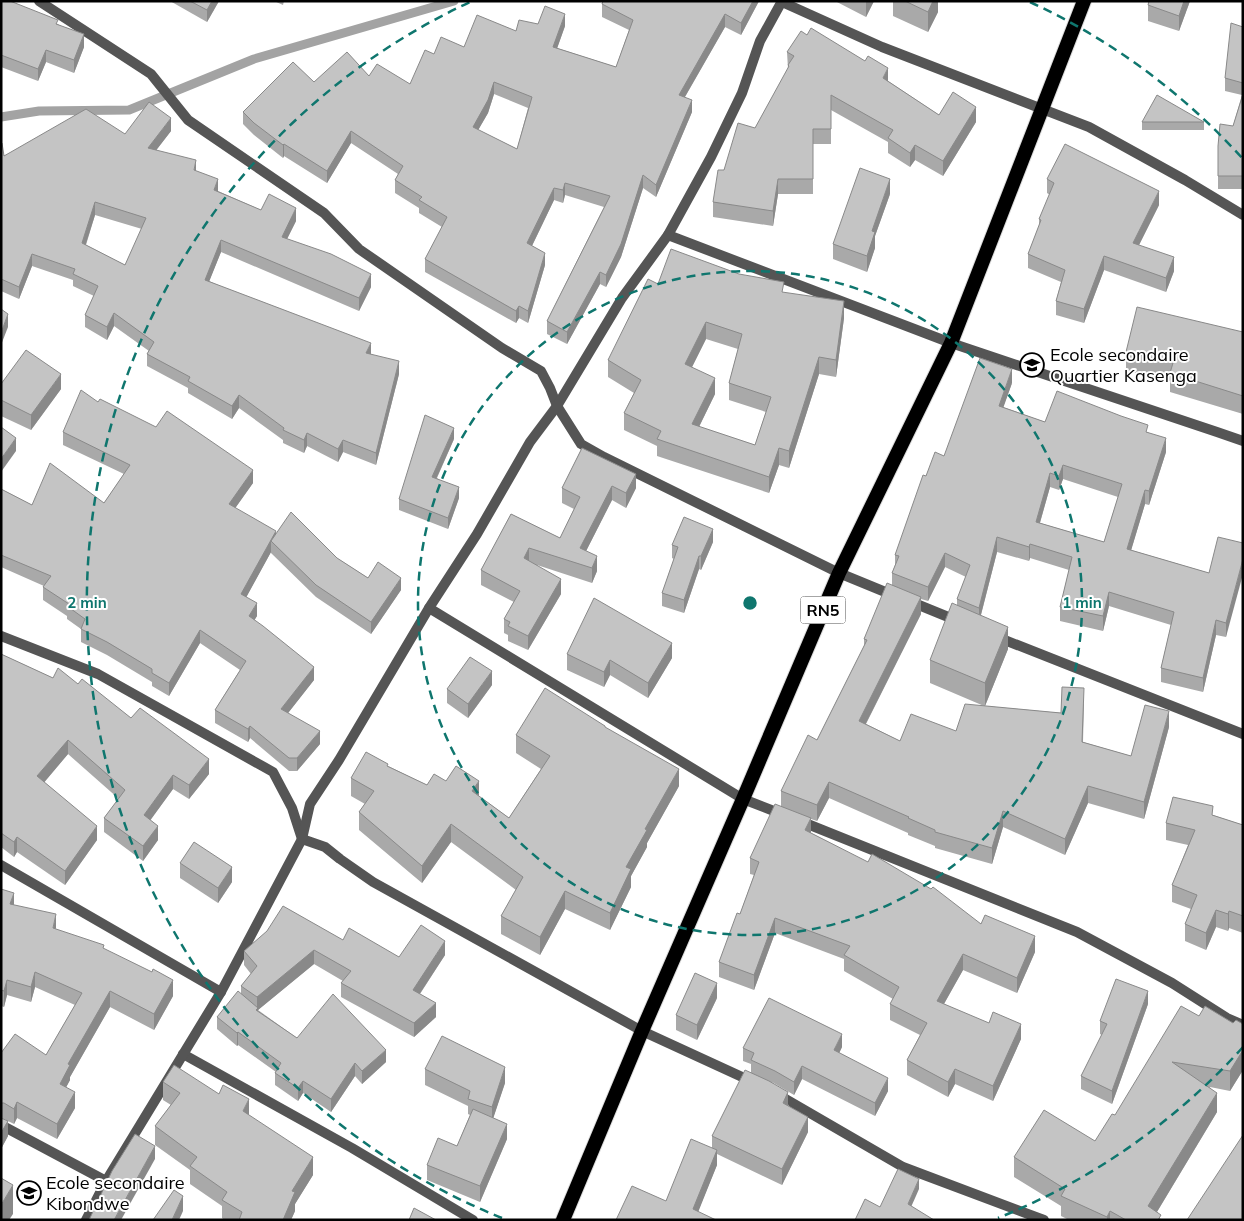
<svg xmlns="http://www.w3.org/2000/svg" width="1244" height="1221" viewBox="0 0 1244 1221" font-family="Mulish,sans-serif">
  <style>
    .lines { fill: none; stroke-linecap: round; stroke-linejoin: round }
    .stream { stroke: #a3a3a3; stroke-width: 9 }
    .trunk-casing { stroke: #dbdbdb; stroke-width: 16 }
    .minor { stroke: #555; stroke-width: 10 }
    .trunk { stroke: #000; stroke-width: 14 }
    .wall { fill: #a9a9a9; fill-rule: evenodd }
    .shaded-wall { fill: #898989 }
    .building { fill: #c4c4c4; stroke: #898989; fill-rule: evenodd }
    .ring { fill: none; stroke: #0f766e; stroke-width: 2.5; stroke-dasharray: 9 6 }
    .labels { text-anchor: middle; stroke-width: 4; stroke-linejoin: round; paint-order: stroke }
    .shield { fill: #fff; stroke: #4c4c4c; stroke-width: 1 }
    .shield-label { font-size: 16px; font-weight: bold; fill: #000 }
    .poi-label { font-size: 18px; fill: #000; stroke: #fff; text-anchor: start }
    .centre { fill: #0f766e; stroke: #fff; stroke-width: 2.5 }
    .ring-label { font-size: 15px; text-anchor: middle; font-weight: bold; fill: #0f766e; stroke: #fff; stroke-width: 4; stroke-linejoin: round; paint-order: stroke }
  </style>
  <rect width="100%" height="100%" fill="#fff"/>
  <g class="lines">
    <!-- stream -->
    <path class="stream" d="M 1,117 L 39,111 L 129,110 L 254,59 L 454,1"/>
    <!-- trunk casing -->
    <g class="trunk-casing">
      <path id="trunk" d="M 563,1220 L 642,1031 L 743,799 L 839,573 L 951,343 L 1084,1"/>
    </g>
    <!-- minor -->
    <g class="minor">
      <path d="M 39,1 L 151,74 L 188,120 L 324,213 L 359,249 L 502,348 L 541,371 L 550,388 L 557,406 L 581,444 L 604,457 L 839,573 L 895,596"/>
      <path d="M 782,2 L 882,47 L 1089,127 L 1185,180 L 1243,215"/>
      <path d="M 668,235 L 951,343 L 1217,432 L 1243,441"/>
      <path d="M 909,601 L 958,621"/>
      <path d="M 429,608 L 743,799 L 784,815"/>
      <path d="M 1,636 L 98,674 L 273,772 L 292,808 L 302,839 L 325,847 L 340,859 L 373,882 L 642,1031 L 753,1082"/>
      <path d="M 997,637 L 1243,734"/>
      <path d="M 800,821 L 1077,932 L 1172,983 L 1227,1018 L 1243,1025"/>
      <path d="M 1,865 L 221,992"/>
      <path d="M 183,1054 L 352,1148 L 473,1220"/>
      <path d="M 777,1094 L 903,1167 L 1044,1220"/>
      <path d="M 1,1125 L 106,1181"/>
      <path d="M 86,1220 L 106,1181 L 221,992 L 302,839 L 310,804 L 339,760 L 429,608 L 477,534 L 530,442 L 557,406 L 622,298 L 668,235 L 711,157 L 742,93 L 760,41 L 782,1"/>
    </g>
    <!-- trunk -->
    <use href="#trunk" class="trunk"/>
  </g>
  <!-- wall -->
  <g class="wall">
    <path d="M 1,1 L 58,24 L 84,47 L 74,73 L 46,62 L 38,81 L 1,67 Z"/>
    <path d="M 170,1 L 219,1 L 207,22 Z"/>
    <path d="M 274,1 L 284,1 L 283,5 Z"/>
    <path d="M 603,1 L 759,1 L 741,35 L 725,27 L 685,97 L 692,112 L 656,197 L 643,188 L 621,257 L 606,287 L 600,284 L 567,344 L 547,334 L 547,321 L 604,207 L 565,195 L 563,203 L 554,200 L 532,246 L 545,265 L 528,323 L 519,318 L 516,323 L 425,272 L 425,259 L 442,227 L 419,213 L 419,208 L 395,193 L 395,180 L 398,174 L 351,143 L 327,183 L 284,156 L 283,158 L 254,135 L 243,124 L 243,112 L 314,82 L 369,76 L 410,84 L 434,54 L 464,47 L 538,24 L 565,26 L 557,48 L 616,67 L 629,30 L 602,17 L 602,4 ZM 494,94 L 528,108 L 517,149 L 478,130 L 488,113 Z"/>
    <path d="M 835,1 L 874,1 L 866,17 Z"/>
    <path d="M 893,1 L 938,1 L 938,12 L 928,32 L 893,16 Z"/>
    <path d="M 1149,1 L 1190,1 L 1179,31 L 1148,21 L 1148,5 Z"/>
    <path d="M 1243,27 L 1243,189 L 1218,189 L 1218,146 L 1233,126 L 1242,95 L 1225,91 L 1225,78 Z"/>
    <path d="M 807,35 L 888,81 L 939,115 L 976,122 L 943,176 L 915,160 L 910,167 L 888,153 L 888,142 L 831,110 L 831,144 L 813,144 L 813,194 L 778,194 L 773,226 L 713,217 L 713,202 L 724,170 L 755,128 L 788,69 L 787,52 Z"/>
    <rect x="1142" y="122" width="62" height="8"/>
    <path d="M 171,131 L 156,150 L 196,171 L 218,191 L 261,210 L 296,221 L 287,239 L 371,287 L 359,311 L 221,252 L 209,281 L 371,354 L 399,374 L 376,465 L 343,452 L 338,462 L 307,446 L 304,453 L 283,443 L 283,440 L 239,408 L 232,419 L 188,393 L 188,388 L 147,366 L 147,354 L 149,351 L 114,326 L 107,340 L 85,327 L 85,315 L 94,296 L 73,286 L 73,280 L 32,266 L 19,299 L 1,291 L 1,143 L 4,156 L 125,134 ZM 95,215 L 142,229 L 125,265 L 86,245 Z"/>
    <path d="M 1047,179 L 1159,205 L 1139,245 L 1174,271 L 1166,292 L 1104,270 L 1084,323 L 1056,315 L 1056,301 L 1061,282 L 1028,268 L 1028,254 L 1039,226 L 1039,219 L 1050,195 L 1047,193 Z"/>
    <path d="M 890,194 L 875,236 L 875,248 L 867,272 L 833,259 L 833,244 Z"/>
    <path d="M 658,284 L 784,293 L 844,318 L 836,377 L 819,374 L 789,468 L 779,465 L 769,493 L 657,456 L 657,446 L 624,430 L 624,413 L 634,393 L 608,377 L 608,360 ZM 706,339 L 738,349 L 729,383 L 729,400 L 766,412 L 755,445 L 699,427 L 715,394 L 692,367 Z"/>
    <path d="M 1243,332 L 1243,414 L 1170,392 L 1170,381 L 1126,371 L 1126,352 Z"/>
    <path d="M 1012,383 L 1003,407 L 1045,422 L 1148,432 L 1166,452 L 1149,505 L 1145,504 L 1131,550 L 1209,573 L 1243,543 L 1226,637 L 1216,635 L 1203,692 L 1161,682 L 1161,668 L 1171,625 L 1109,606 L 1103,631 L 1060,621 L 1060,607 L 1069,570 L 1030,558 L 1029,561 L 997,552 L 981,615 L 1008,649 L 985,706 L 1061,713 L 1084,704 L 1083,742 L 1131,756 L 1169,727 L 1144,819 L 1088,803 L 1065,855 L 1003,827 L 992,864 L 935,848 L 935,846 L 908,835 L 908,833 L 829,798 L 817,821 L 811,819 L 811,833 L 981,924 L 1035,952 L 1017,993 L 963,970 L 944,1004 L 1021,1039 L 993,1101 L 955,1084 L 948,1097 L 907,1075 L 907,1060 L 920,1035 L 890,1020 L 890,1004 L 893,999 L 844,971 L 844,959 L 775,933 L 754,990 L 719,977 L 719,962 L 740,914 L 754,875 L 750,874 L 750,858 L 781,806 L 781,791 L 817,740 L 864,646 L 864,639 L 892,586 L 892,573 L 895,565 L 895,555 L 926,476 ZM 1063,479 L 1118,497 L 1104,542 L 1040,523 L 1050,487 L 1059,490 ZM 945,567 L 966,577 L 957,599 L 957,605 L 930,660 L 930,683 L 984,706 L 956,731 L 900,741 L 866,724 L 921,614 L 921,599 L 928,601 Z"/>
    <path d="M 1,384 L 61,389 L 31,430 L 1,416 Z"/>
    <path d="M 98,402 L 253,483 L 235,508 L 276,534 L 337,558 L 368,578 L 401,590 L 371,634 L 316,597 L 271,553 L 271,552 L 246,597 L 257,616 L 254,620 L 314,680 L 288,713 L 320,744 L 297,771 L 289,771 L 250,738 L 248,742 L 215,723 L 215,710 L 240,670 L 200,643 L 169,696 L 152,686 L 152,682 L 107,655 L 81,642 L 81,629 L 67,619 L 67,616 L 43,600 L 43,587 L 44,586 L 1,567 L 1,489 L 32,505 L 104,503 L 124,474 L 63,445 L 63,432 Z"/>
    <path d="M 454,439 L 437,478 L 459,498 L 448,529 L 399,510 L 399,499 Z"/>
    <path d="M 582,448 L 636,488 L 626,508 L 612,500 L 586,551 L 597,571 L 592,583 L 537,565 L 561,594 L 528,650 L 508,641 L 508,635 L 504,633 L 504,619 L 514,602 L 481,585 L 481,570 L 511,514 L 560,538 L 574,509 L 562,503 L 562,488 Z"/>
    <path d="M 713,542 L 701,570 L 699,569 L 684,613 L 662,606 L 662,593 L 674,559 L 672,558 L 672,545 Z"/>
    <path d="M 1243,623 L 1243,642 L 1242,642 L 1242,629 Z"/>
    <path d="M 1,654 L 53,678 L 78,684 L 131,718 L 209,774 L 189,799 L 173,789 L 150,820 L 158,840 L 143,861 L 104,832 L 104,818 L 119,799 L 68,754 L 44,782 L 97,840 L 65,885 L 17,852 L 14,857 L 1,847 Z"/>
    <path d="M 567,654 L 672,658 L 648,698 L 610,675 L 604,687 L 567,670 Z"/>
    <path d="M 492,685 L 468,718 L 447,703 L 447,689 Z"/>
    <path d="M 605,728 L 679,786 L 647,843 L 647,847 L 631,876 L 631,887 L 610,930 L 565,909 L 540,955 L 501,934 L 501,916 L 516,890 L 451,842 L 422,883 L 359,830 L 359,812 L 365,804 L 351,796 L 351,778 L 388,766 L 427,785 L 446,781 L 479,796 L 509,818 L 541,769 L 516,753 L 516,735 Z"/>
    <path d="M 1213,815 L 1243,825 L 1243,933 L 1229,928 L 1228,931 L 1216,927 L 1206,950 L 1185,941 L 1185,924 L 1191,909 L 1172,902 L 1172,885 L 1188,845 L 1166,840 L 1166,823 Z"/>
    <path d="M 180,863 L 232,882 L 218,903 L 180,878 Z"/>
    <path d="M 1,889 L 14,905 L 56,929 L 104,949 L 173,996 L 154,1030 L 110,1007 L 70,1077 L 70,1080 L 66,1087 L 75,1108 L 57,1139 L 17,1118 L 14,1124 L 4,1119 L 8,1136 L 1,1149 L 1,1053 L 46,1055 L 75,1005 L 35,987 L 31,1002 L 7,995 L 4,1007 L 1,1006 Z"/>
    <path d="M 343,940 L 399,957 L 445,955 L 420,994 L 436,1017 L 414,1037 L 341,997 L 341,983 L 343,981 L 314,964 L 258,1010 L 297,1038 L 386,1062 L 362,1084 L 355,1076 L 331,1112 L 303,1093 L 298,1101 L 275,1085 L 275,1073 L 276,1072 L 238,1045 L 237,1046 L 217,1029 L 217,1017 L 241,994 L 241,986 L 251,974 L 244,965 L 244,951 Z"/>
    <path d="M 717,998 L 697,1040 L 676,1030 L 676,1015 Z"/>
    <path d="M 1148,1004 L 1112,1104 L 1081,1089 L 1081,1076 L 1102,1035 L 1100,1034 L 1100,1021 Z"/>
    <path d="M 1199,1016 L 1233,1023 L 1243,1024 L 1243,1070 L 1230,1091 L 1210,1087 L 1217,1112 L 1157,1212 L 1161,1220 L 1069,1220 L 1061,1216 L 1061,1206 L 1014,1177 L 1014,1157 L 1095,1141 L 1115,1115 Z"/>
    <path d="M 842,1047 L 839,1053 L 888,1091 L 875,1116 L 802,1079 L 794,1095 L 772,1082 L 808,1132 L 782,1185 L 717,1154 L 717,1165 L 698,1211 L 666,1201 L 712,1148 L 712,1136 L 751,1072 L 751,1064 L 743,1061 L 743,1048 Z"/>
    <path d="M 425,1069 L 505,1083 L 493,1118 L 507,1139 L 480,1202 L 427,1180 L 427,1165 L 457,1146 L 470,1115 L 468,1114 L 468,1106 L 425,1085 Z"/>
    <path d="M 163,1082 L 249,1115 L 313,1175 L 295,1204 L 295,1211 L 291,1220 L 224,1220 L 222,1218 L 222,1206 L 190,1184 L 190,1170 L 155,1145 L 155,1126 L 171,1105 L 163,1100 Z"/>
  </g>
  <!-- shaded-wall -->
  <g class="shaded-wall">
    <path d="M 212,1 L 219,1 L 207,22 L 207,10 Z"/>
    <path d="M 753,1 L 759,1 L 741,35 L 741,23 Z"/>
    <path d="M 866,1 L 874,1 L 866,17 Z"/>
    <path d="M 933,1 L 938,1 L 938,12 L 928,32 L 928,12 Z"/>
    <path d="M 1184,1 L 1190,1 L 1179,31 L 1179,16 Z"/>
    <path d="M 565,14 L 565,26 L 553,60 L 553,47 Z"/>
    <path d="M 725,14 L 725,27 L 679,107 L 679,95 Z"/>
    <path d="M 84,34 L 84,47 L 74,73 L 74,60 Z"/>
    <path d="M 46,50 L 46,62 L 38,81 L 38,69 Z"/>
    <path d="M 888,68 L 888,83 L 883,78 Z"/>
    <path d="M 494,82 L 494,94 L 488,113 L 473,139 L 473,127 Z"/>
    <path d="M 692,100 L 692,112 L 656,197 L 656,185 Z"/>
    <path d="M 976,107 L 976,122 L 943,176 L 943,161 Z"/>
    <path d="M 171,118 L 171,131 L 148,161 L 148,148 Z"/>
    <path d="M 351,131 L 351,143 L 327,183 L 327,171 Z"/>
    <path d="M 284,144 L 284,156 L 283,158 L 283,145 Z"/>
    <path d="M 915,145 L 915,160 L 910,167 L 910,153 Z"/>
    <path d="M 196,160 L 196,173 L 194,170 Z"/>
    <path d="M 643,175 L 643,188 L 621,257 L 606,287 L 606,275 Z"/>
    <path d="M 218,179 L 218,192 L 214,190 Z"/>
    <path d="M 778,179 L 778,194 L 773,226 L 773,211 Z"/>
    <path d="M 890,179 L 890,194 L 875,236 L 875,248 L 867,272 L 867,256 L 872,231 Z"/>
    <path d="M 565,183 L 565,195 L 563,203 L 563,190 Z"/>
    <path d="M 554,188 L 554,200 L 527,256 L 527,243 Z"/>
    <path d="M 1159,191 L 1159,205 L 1133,257 L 1133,243 Z"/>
    <path d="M 95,202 L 95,215 L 82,256 L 82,243 Z"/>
    <path d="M 296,208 L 296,221 L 282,249 L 282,237 Z"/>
    <path d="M 221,240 L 221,252 L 205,292 L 205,280 Z"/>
    <path d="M 545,253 L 545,265 L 528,323 L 528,311 Z"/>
    <path d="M 32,254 L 32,266 L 19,299 L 19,287 Z"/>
    <path d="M 1104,256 L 1104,270 L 1084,323 L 1084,309 Z"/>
    <path d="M 1174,257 L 1174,271 L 1166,292 L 1166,278 Z"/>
    <path d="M 600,272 L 600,284 L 567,344 L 567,332 Z"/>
    <path d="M 371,274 L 371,287 L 359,311 L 359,298 Z"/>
    <path d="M 844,301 L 844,318 L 836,377 L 836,360 Z"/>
    <path d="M 519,306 L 519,318 L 516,323 L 516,311 Z"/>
    <path d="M 114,313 L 114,326 L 107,340 L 107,327 Z"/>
    <path d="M 8,314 L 8,327 L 1,345 L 1,333 Z"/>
    <path d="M 706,322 L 706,339 L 685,381 L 685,364 Z"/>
    <path d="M 371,343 L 371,356 L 366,353 Z"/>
    <path d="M 819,357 L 819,374 L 789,468 L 789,451 Z"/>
    <path d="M 399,361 L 399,374 L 376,465 L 376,453 Z"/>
    <path d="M 1012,369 L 1012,383 L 999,420 L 999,406 Z"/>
    <path d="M 61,374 L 61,389 L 31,430 L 31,415 Z"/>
    <path d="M 715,378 L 715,394 L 692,441 L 692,424 Z"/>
    <path d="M 239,395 L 239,408 L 232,419 L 232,406 Z"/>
    <path d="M 454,428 L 454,439 L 432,488 L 432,477 Z"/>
    <path d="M 307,433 L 307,446 L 304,453 L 304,440 Z"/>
    <path d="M 16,438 L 16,451 L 1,472 L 1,459 Z"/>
    <path d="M 1166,438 L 1166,452 L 1149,505 L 1149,491 Z"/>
    <path d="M 343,440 L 343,452 L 338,462 L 338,449 Z"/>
    <path d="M 779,448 L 779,465 L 769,493 L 769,477 Z"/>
    <path d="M 1063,465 L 1063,479 L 1059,490 L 1059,476 Z"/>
    <path d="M 253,470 L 253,483 L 229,517 L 229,504 Z"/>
    <path d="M 1050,473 L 1050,487 L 1036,536 L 1036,522 Z"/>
    <path d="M 636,474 L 636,488 L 626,508 L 626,493 Z"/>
    <path d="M 612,486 L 612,500 L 580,563 L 580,548 Z"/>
    <path d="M 459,487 L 459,498 L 448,529 L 448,518 Z"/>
    <path d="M 1145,490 L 1145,504 L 1127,564 L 1127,549 Z"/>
    <path d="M 713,529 L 713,542 L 701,570 L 701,556 Z"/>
    <path d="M 276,531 L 276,544 L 271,541 L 271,552 L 241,607 L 241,594 Z"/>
    <path d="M 997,537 L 997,552 L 979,622 L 979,608 Z"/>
    <path d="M 1030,544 L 1030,558 L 1029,561 L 1029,547 Z"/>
    <path d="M 529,548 L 529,563 L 524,558 Z"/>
    <path d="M 945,553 L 945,567 L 928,601 L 928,587 Z"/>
    <path d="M 597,556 L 597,571 L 592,583 L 592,568 Z"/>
    <path d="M 699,556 L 699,569 L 684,613 L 684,600 Z"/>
    <path d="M 1243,559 L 1243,574 L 1226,637 L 1226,623 Z"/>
    <path d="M 401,578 L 401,590 L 371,634 L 371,622 Z"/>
    <path d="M 561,579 L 561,594 L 528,650 L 528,636 Z"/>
    <path d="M 1109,592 L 1109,606 L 1103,631 L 1103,616 Z"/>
    <path d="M 921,597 L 921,614 L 859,737 L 859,721 Z"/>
    <path d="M 257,603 L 257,616 L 249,629 L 249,616 Z"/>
    <path d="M 1216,620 L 1216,635 L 1203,692 L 1203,678 Z"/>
    <path d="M 1008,627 L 1008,649 L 985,706 L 985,683 Z"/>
    <path d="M 200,630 L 200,643 L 169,696 L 169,683 Z"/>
    <path d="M 672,643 L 672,658 L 648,698 L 648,683 Z"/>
    <path d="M 610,660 L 610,675 L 604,687 L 604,672 Z"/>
    <path d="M 314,667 L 314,680 L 281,722 L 281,709 Z"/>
    <path d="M 492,671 L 492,685 L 468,718 L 468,704 Z"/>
    <path d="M 1169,711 L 1169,727 L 1144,819 L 1144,802 Z"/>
    <path d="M 250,726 L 250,738 L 248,742 L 248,729 Z"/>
    <path d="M 320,731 L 320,744 L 297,771 L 297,758 Z"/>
    <path d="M 68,740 L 68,754 L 37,791 L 37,776 Z"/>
    <path d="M 209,759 L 209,774 L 189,799 L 189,785 Z"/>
    <path d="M 679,769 L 679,786 L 647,843 L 647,847 L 631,876 L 631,887 L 610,930 L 610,913 L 626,867 L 645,829 Z"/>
    <path d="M 173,775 L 173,789 L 144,829 L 144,815 Z"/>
    <path d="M 479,781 L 479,799 L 472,791 Z"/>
    <path d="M 829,782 L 829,798 L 817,821 L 817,805 Z"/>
    <path d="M 1088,786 L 1088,803 L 1065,855 L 1065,839 Z"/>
    <path d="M 1003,811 L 1003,827 L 992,864 L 992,848 Z"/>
    <path d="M 811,818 L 811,834 L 805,830 Z"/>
    <path d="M 451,824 L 451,842 L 422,883 L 422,866 Z"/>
    <path d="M 97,826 L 97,840 L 65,885 L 65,871 Z"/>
    <path d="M 158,826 L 158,840 L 143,861 L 143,846 Z"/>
    <path d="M 17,837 L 17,852 L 14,857 L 14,842 Z"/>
    <path d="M 232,867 L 232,882 L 218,903 L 218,888 Z"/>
    <path d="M 565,891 L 565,909 L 540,955 L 540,937 Z"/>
    <path d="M 14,893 L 14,908 L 10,904 Z"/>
    <path d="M 1216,910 L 1216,927 L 1206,950 L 1206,933 Z"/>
    <path d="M 1229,911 L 1229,928 L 1228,931 L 1228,914 Z"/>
    <path d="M 56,914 L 56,929 L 53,928 Z"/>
    <path d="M 775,918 L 775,933 L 754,990 L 754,975 Z"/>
    <path d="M 1035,936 L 1035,952 L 1017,993 L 1017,978 Z"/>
    <path d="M 445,941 L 445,955 L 413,1004 L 413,990 Z"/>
    <path d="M 314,950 L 314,964 L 258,1010 L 258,1020 L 256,1010 L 257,1009 L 257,997 Z"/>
    <path d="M 963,954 L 963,970 L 937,1016 L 937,1001 Z"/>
    <path d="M 35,972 L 35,987 L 31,1002 L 31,987 Z"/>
    <path d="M 7,980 L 7,995 L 4,1007 L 4,991 Z"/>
    <path d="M 173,980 L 173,996 L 154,1030 L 154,1014 Z"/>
    <path d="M 717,983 L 717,998 L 697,1040 L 697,1025 Z"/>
    <path d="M 110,991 L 110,1007 L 70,1077 L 70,1080 L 60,1099 L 60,1084 L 68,1064 Z"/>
    <path d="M 1148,991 L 1148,1004 L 1112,1104 L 1112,1091 Z"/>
    <path d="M 436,1003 L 436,1017 L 414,1037 L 414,1023 Z"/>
    <path d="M 1021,1024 L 1021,1039 L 993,1101 L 993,1086 Z"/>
    <path d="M 238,1032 L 238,1045 L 237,1046 L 237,1033 Z"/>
    <path d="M 842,1034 L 842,1047 L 834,1064 L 834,1050 Z"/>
    <path d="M 386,1050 L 386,1062 L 362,1084 L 362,1071 Z"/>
    <path d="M 1243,1050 L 1243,1070 L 1230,1091 L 1230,1071 Z"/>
    <path d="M 355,1063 L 355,1076 L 331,1112 L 331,1099 Z"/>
    <path d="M 802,1066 L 802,1079 L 794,1095 L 794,1082 Z"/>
    <path d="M 505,1067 L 505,1083 L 492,1122 L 492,1107 Z"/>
    <path d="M 955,1069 L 955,1084 L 948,1097 L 948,1082 Z"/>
    <path d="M 888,1078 L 888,1091 L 875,1116 L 875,1103 Z"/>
    <path d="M 303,1081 L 303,1093 L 298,1101 L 298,1088 Z"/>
    <path d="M 75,1092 L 75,1108 L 57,1139 L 57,1124 Z"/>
    <path d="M 788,1092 L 788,1107 L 783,1103 Z"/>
    <path d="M 1217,1093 L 1217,1112 L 1152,1220 L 1148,1206 Z"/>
    <path d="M 249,1099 L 249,1117 L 243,1111 Z"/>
    <path d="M 17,1102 L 17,1118 L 14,1124 L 14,1109 Z"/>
    <path d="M 808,1117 L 808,1132 L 782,1185 L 782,1169 Z"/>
    <path d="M 8,1121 L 8,1136 L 1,1149 L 1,1133 Z"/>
    <path d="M 507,1124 L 507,1139 L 480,1202 L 480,1186 Z"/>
    <path d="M 155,1146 L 155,1159 L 121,1220 L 114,1220 Z"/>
    <path d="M 717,1150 L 717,1165 L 695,1220 L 693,1209 Z"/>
    <path d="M 313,1157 L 313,1175 L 295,1204 L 295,1211 L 291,1220 L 283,1220 L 292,1191 Z"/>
    <path d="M 919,1179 L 919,1189 L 908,1214 L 908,1204 Z"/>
    <path d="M 13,1185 L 13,1214 L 9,1220 L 1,1220 L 1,1205 Z"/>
    <path d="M 183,1196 L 183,1211 L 179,1220 L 172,1220 Z"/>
    <path d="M 1110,1211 L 1110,1220 L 1107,1220 L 1107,1217 Z"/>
  </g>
  <!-- building -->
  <g class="building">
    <path d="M 1,1 L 10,1 L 58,20 L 56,24 L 84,34 L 74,60 L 46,50 L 38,69 L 1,55 Z"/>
    <path d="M 190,1 L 212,1 L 207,10 Z"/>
    <path d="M 603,1 L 753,1 L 741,23 L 725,14 L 679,95 L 692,100 L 656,185 L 643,175 L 621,244 L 606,275 L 600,272 L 567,332 L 547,321 L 610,196 L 565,183 L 563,190 L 554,188 L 527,243 L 545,253 L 528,311 L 519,306 L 516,311 L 425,259 L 447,217 L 419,200 L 422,197 L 395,180 L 403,166 L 351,131 L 327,171 L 284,144 L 283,145 L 254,123 L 243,112 L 293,62 L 314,82 L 347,52 L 369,76 L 377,64 L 410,84 L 425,50 L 434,54 L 441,37 L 464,47 L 477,15 L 516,31 L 519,20 L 538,24 L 545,6 L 565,14 L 553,47 L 616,67 L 633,20 L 602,4 ZM 494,82 L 532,97 L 517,149 L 473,127 L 488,100 Z"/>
    <path d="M 905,1 L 933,1 L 928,12 Z"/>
    <path d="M 1149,1 L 1184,1 L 1179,16 L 1148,5 Z"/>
    <path d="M 1231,23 L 1243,27 L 1243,83 L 1225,78 Z"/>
    <path d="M 811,28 L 865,61 L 868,56 L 888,68 L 883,78 L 939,115 L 953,92 L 976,107 L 943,161 L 915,145 L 910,153 L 888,138 L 893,130 L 831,95 L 831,129 L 813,129 L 813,179 L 778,179 L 773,211 L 713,202 L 718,170 L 724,170 L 738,123 L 755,128 L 789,66 L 788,65 L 794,56 L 787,52 L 801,31 L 807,35 Z"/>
    <path d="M 1243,94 L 1243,176 L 1218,176 L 1218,146 L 1220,124 L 1233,126 Z"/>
    <path d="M 1157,95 L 1204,122 L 1142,122 Z"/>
    <path d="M 149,102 L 171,118 L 148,148 L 196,160 L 194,170 L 218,179 L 214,190 L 261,210 L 269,194 L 296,208 L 282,237 L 331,254 L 371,274 L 359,298 L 221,240 L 205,280 L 371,343 L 366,353 L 399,361 L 376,453 L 343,440 L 338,449 L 307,433 L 304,440 L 283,430 L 284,428 L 239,395 L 232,406 L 188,381 L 190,377 L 147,354 L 154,342 L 114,313 L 107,327 L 85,315 L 98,286 L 73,274 L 75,269 L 32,254 L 19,287 L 1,279 L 1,143 L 2,143 L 4,156 L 86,109 L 125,134 ZM 95,202 L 146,218 L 125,265 L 82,243 Z"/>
    <path d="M 1065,144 L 1159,191 L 1133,243 L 1174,257 L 1166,278 L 1104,256 L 1084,309 L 1056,301 L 1065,270 L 1028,254 L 1041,220 L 1039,219 L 1054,183 L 1047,179 Z"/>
    <path d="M 860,168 L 890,179 L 872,231 L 875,232 L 867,256 L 833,244 Z"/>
    <path d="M 671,249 L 739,274 L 784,282 L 782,292 L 844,301 L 836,360 L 819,357 L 789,451 L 779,448 L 769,477 L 657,439 L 661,431 L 624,413 L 641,380 L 608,360 L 648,279 L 658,284 ZM 706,322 L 742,334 L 729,383 L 771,397 L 755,445 L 692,424 L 715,378 L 685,364 Z"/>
    <path d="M 1137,307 L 1243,332 L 1243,396 L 1170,373 L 1173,363 L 1126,352 Z"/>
    <path d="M 1,309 L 8,314 L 1,333 Z"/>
    <path d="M 26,350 L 61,374 L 31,415 L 1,400 L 1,384 Z"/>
    <path d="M 980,358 L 1012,369 L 999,406 L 1045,422 L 1057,391 L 1121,416 L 1148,425 L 1146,432 L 1166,438 L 1149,491 L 1145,490 L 1127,549 L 1209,573 L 1218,537 L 1243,543 L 1243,559 L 1226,623 L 1216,620 L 1203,678 L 1161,668 L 1174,612 L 1109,592 L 1103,616 L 1060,607 L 1072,557 L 1030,544 L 1029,547 L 997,537 L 979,608 L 957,599 L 970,565 L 945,553 L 928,587 L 892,573 L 899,556 L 895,555 L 923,475 L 926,476 L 935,452 L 944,456 ZM 1063,465 L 1122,484 L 1104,542 L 1036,522 L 1050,473 L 1059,476 Z"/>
    <path d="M 81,390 L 98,402 L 100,399 L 156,427 L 167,411 L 253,470 L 229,504 L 276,531 L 241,594 L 257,603 L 249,616 L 263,626 L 314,667 L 281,709 L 320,731 L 297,758 L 289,758 L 250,726 L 248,729 L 215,710 L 246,661 L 200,630 L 169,683 L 152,673 L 152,669 L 107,642 L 81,629 L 85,619 L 67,606 L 69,604 L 43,587 L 51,576 L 1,555 L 1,489 L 32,505 L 50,463 L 104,503 L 130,465 L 63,432 Z"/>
    <path d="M 425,415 L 454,428 L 432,477 L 459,487 L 448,518 L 399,499 Z"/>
    <path d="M 1,427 L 16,438 L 1,459 Z"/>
    <path d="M 582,448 L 636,474 L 626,493 L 612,486 L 580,548 L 597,556 L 592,568 L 529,548 L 524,558 L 561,579 L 528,636 L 508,626 L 510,622 L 504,619 L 520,591 L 481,570 L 511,514 L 560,538 L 580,497 L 562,488 Z"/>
    <path d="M 291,512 L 337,558 L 368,578 L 378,562 L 401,578 L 371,622 L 316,585 L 271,541 Z"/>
    <path d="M 684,517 L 713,529 L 701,556 L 699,556 L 684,600 L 662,593 L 678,547 L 672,545 Z"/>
    <path d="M 887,583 L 921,597 L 859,721 L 900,741 L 911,714 L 956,731 L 965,704 L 1061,713 L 1062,687 L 1084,688 L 1082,742 L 1131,756 L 1145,705 L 1169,711 L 1144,802 L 1088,786 L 1065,839 L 1003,811 L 992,848 L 935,832 L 935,830 L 908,818 L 909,817 L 829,782 L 817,805 L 781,791 L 808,735 L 817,740 L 867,640 L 864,639 Z"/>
    <path d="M 594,598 L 672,643 L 648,683 L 610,660 L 604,672 L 567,654 Z"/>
    <path d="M 952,603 L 1008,627 L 985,683 L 930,660 Z"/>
    <path d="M 1,654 L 53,678 L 58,668 L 78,684 L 82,679 L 131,718 L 140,708 L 209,759 L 189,785 L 173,775 L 144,815 L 158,826 L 143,846 L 104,818 L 125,790 L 68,740 L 37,776 L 97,826 L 65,871 L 17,837 L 14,842 L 1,833 Z"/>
    <path d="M 470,657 L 492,671 L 468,704 L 447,689 Z"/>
    <path d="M 545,688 L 605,726 L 605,727 L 679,769 L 645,829 L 647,830 L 626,867 L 631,869 L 610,913 L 565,891 L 540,937 L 501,916 L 523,877 L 451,824 L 422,866 L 359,812 L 374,791 L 351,778 L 366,752 L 388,764 L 387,766 L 427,785 L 434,774 L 446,781 L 456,766 L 479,781 L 472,791 L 509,818 L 550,756 L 516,735 Z"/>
    <path d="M 1173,797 L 1213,806 L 1212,815 L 1243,825 L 1243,916 L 1229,911 L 1228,914 L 1216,910 L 1206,933 L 1185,924 L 1197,895 L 1172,885 L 1195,830 L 1166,823 Z"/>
    <path d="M 775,804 L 811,818 L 805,830 L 868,862 L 872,854 L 931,889 L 933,887 L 981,924 L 985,915 L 1035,936 L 1017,978 L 963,954 L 937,1001 L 989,1023 L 993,1012 L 1021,1024 L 993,1086 L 955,1069 L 948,1082 L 907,1060 L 927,1023 L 890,1004 L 899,987 L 844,955 L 850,946 L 775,918 L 754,975 L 719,962 L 737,913 L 740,914 L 759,862 L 750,858 Z"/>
    <path d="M 194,842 L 232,867 L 218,888 L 180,863 Z"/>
    <path d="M 1,889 L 14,893 L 10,904 L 56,914 L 53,928 L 104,945 L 103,948 L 152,972 L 153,969 L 173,980 L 154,1014 L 110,991 L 68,1064 L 70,1065 L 60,1084 L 75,1092 L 57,1124 L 17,1102 L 14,1109 L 4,1103 L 1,1103 L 1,1053 L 15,1034 L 46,1055 L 82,993 L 35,972 L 31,987 L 7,980 L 4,991 L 1,990 Z"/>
    <path d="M 283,906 L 343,940 L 349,928 L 399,957 L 421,925 L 445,941 L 413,990 L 436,1003 L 414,1023 L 341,983 L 351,971 L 314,950 L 257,997 L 241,986 L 257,966 L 244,951 L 267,931 Z"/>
    <path d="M 695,973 L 717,983 L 697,1025 L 676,1015 Z"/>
    <path d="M 1116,979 L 1148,991 L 1112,1091 L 1081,1076 L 1107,1024 L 1100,1021 Z"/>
    <path d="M 238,991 L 258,1008 L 256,1010 L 297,1038 L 333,994 L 386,1050 L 362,1071 L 355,1063 L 331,1099 L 303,1081 L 298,1088 L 275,1073 L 281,1063 L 238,1032 L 237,1033 L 217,1017 Z"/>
    <path d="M 769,998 L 842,1034 L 834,1050 L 888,1078 L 875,1103 L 802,1066 L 794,1082 L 775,1071 L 751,1060 L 754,1053 L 743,1048 Z"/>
    <path d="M 1181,1006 L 1199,1016 L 1205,1006 L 1233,1023 L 1236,1020 L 1243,1024 L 1243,1050 L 1230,1071 L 1172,1062 L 1217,1093 L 1148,1206 L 1161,1215 L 1158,1220 L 1126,1220 L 1110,1211 L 1107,1217 L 1061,1196 L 1065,1189 L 1014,1157 L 1044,1110 L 1095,1141 L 1112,1114 L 1115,1115 Z"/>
    <path d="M 442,1036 L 505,1067 L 492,1107 L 468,1099 L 470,1091 L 425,1069 Z"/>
    <path d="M 174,1065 L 219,1094 L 223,1085 L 249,1099 L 243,1111 L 313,1157 L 292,1191 L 295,1192 L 283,1220 L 239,1220 L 242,1212 L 222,1200 L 227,1192 L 190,1166 L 197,1157 L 155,1126 L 180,1093 L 163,1082 Z"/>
    <path d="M 745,1070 L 769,1081 L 788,1092 L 783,1103 L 808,1117 L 782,1169 L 712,1136 Z"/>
    <path d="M 473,1109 L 507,1124 L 480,1186 L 427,1165 L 438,1138 L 457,1146 Z"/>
    <path d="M 1,1118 L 8,1121 L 1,1133 Z"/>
    <path d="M 135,1134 L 155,1146 L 114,1220 L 89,1220 L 112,1171 Z"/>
    <path d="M 1243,1135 L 1243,1220 L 1187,1220 Z"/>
    <path d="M 691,1139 L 717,1150 L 693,1209 L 716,1220 L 616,1220 L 632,1186 L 666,1201 Z"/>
    <path d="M 898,1169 L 919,1179 L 908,1204 L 934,1220 L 855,1220 L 865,1199 L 880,1207 Z"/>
    <path d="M 1,1178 L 13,1185 L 1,1205 Z"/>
    <path d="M 174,1190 L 183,1196 L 172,1220 L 153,1220 Z"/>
    <path d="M 414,1208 L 436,1220 L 409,1220 Z"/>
  </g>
  <!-- distance rings -->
  <g class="ring">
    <circle cx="750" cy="603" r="332"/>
    <path d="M1243 1047A663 663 0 0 1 998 1218M502 1218A663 663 0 0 1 470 2M1030 2A663 663 0 0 1 1243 159"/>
  </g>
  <!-- icons -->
  <defs>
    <g id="school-ring" transform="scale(1.25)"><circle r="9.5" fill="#fff" stroke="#000" stroke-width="1.5"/><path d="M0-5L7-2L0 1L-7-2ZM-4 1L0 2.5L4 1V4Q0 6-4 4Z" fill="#000"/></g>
  </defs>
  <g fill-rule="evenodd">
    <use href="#school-ring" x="1032" y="365"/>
    <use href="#school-ring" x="29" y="1193"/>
  </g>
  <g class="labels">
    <!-- shield labels -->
    <rect class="shield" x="800.5" y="596.5" width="45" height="27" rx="4"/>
    <g class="shield-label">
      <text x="823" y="616">RN5</text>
    </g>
    <!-- poi labels -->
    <g class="poi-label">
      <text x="1050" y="361">Ecole secondaire<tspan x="1050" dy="21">Quartier Kasenga</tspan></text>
      <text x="46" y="1189">Ecole secondaire<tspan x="46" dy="21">Kibondwe</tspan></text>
    </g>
  </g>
  <circle cx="750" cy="603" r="8" class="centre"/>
  <g class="ring-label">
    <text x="1082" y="608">1 min</text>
    <text x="87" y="608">2 min</text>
  </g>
  <!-- border -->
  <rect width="1244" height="1221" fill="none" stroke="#000000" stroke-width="5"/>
</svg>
